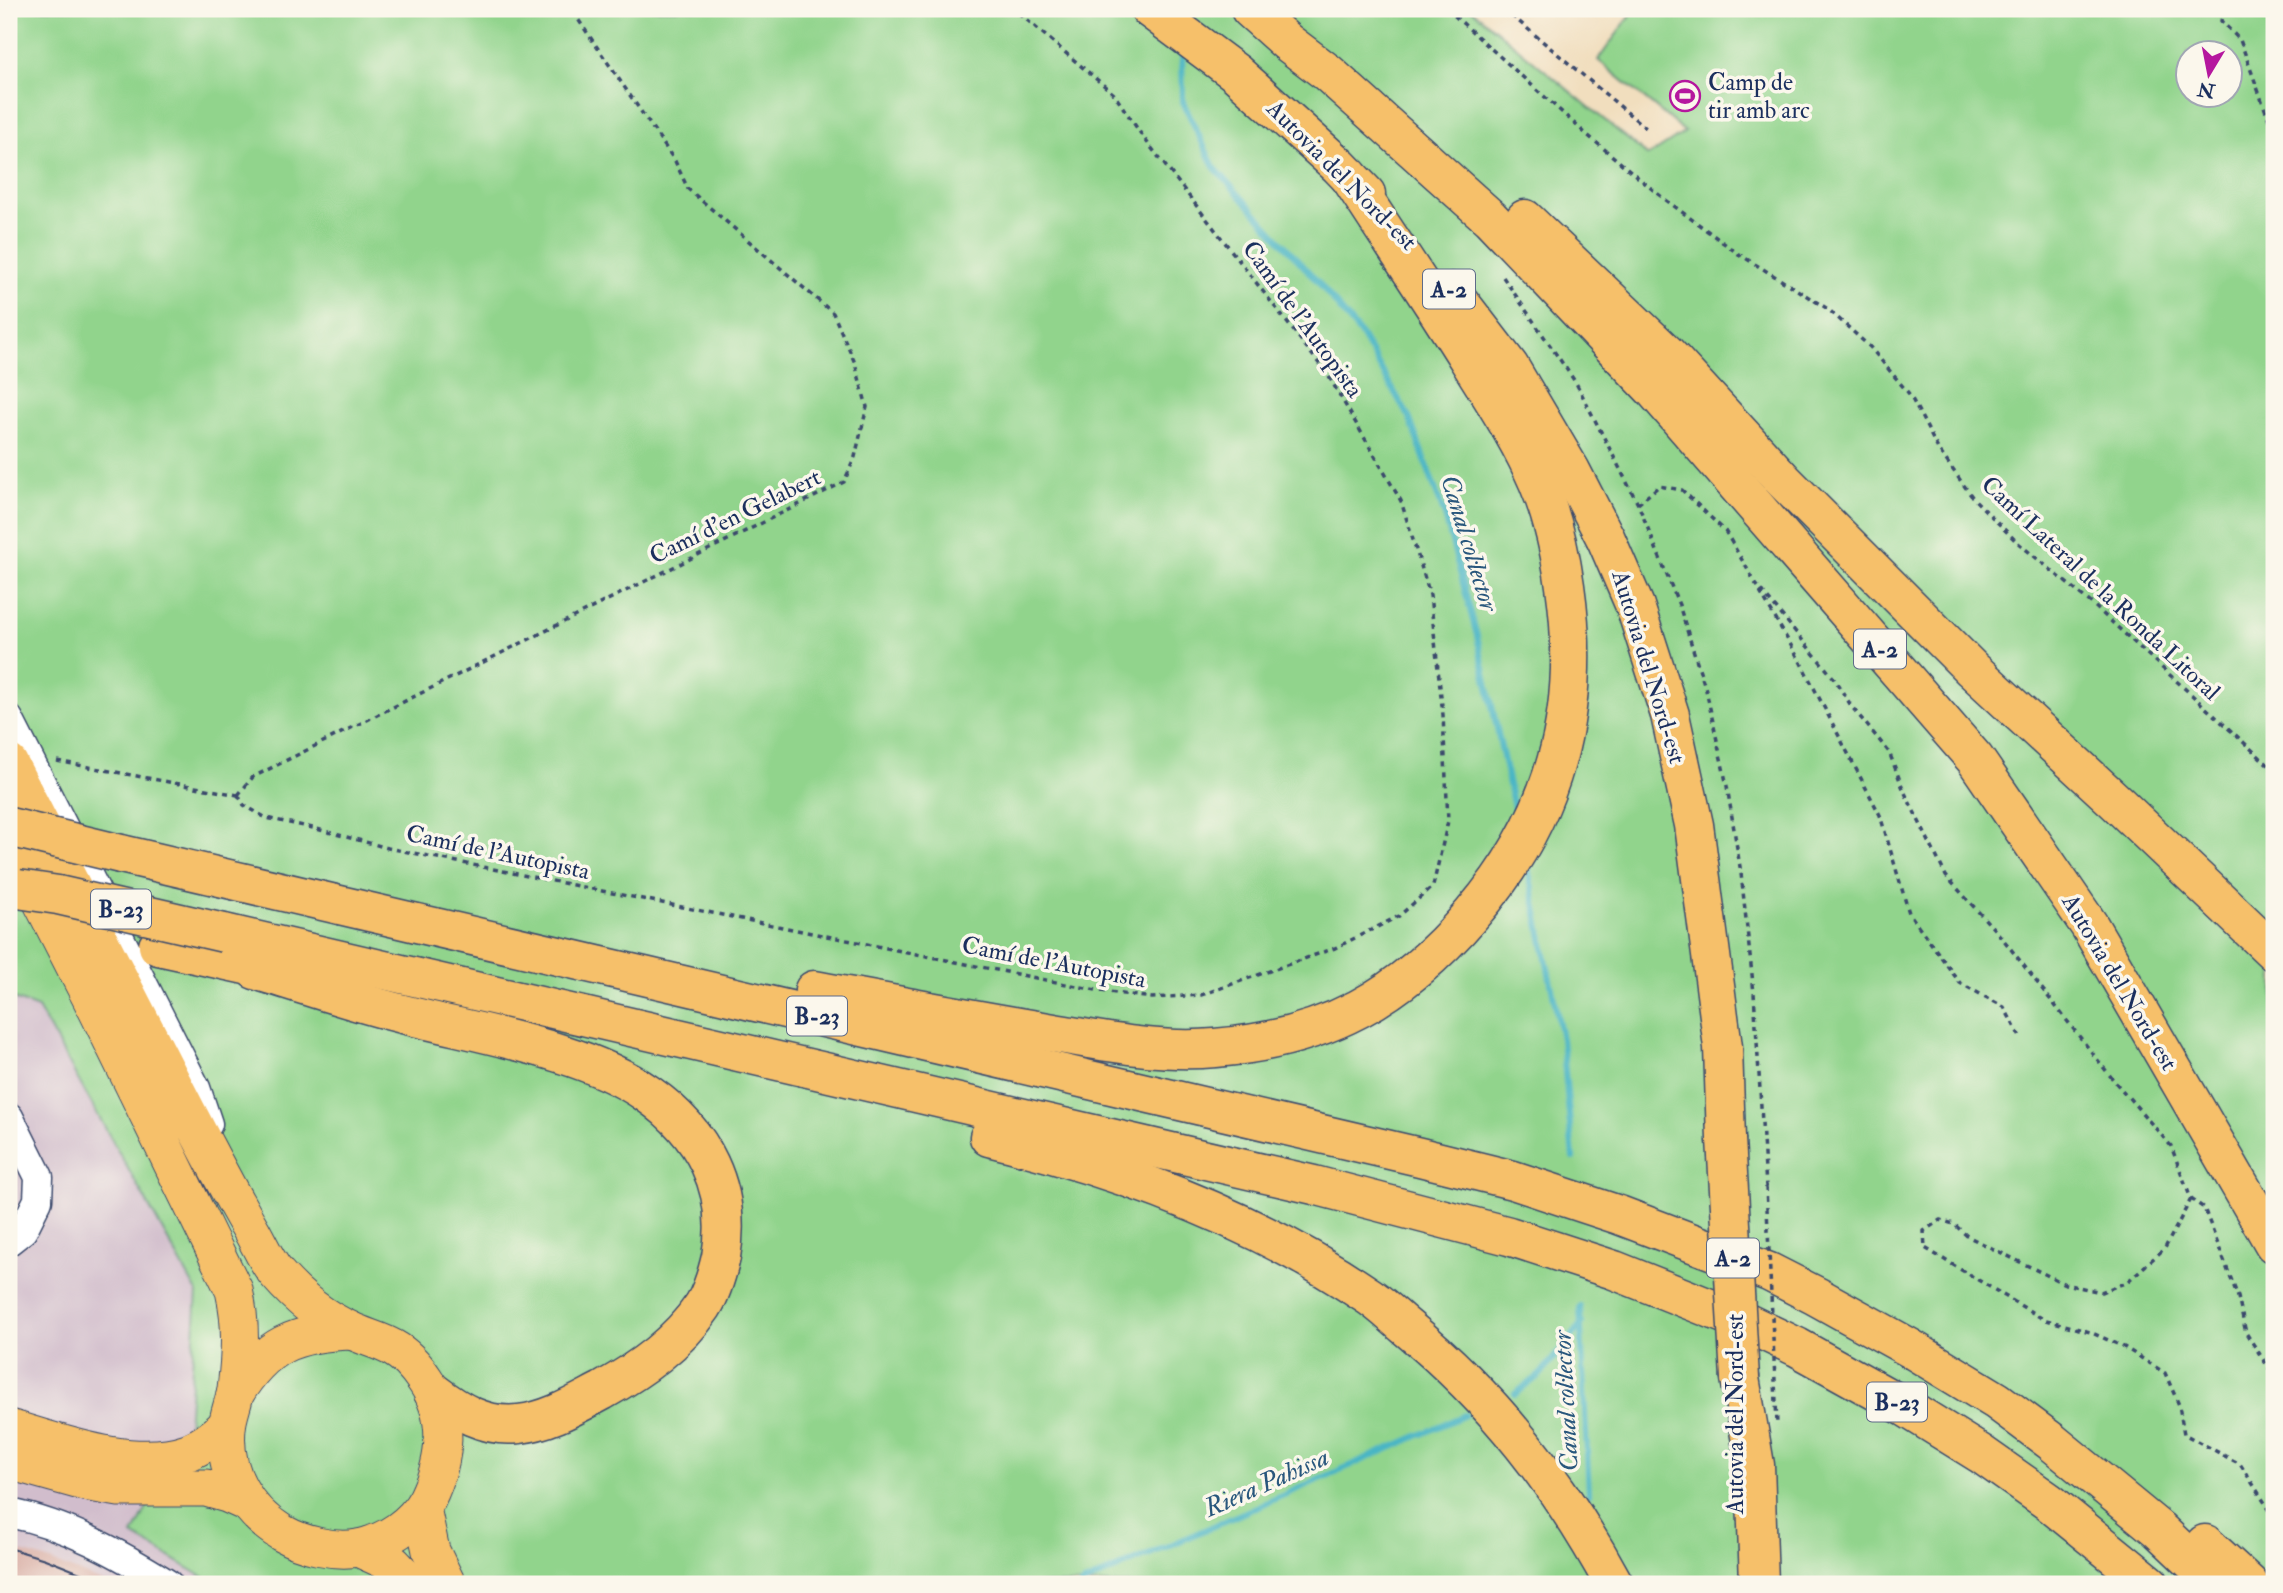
<svg xmlns="http://www.w3.org/2000/svg" width="2283" height="1593" viewBox="0 0 2283 1593" font-family="'IM FELL Double Pica',serif">
  <style>
    .industrial { fill: #d1bdcc }
    .green { fill: #91d48c; stroke: #568275; stroke-width: 2; fill-rule: evenodd }
    .lines { fill: none; stroke-linecap: round; stroke-linejoin: round }
    .stream { stroke: #49b5c5; stroke-width: 6 }
    .building { fill: #d19f97 }
    .minor-casing { stroke: #3b496c; stroke-width: 31 }
    .major-casing { stroke: #3b496c; stroke-width: 39 }
    .highway-casing { stroke: #3b496c; stroke-width: 41 }
    .path { stroke: #3b496c; stroke-width: 3.5; stroke-dasharray: 5 5; stroke-linecap: butt }
    .minor { stroke: #fff; stroke-width: 28 }
    .major { stroke: #f6c06b; stroke-width: 37 }
    .highway { stroke: #f6c06b; stroke-width: 38 }
    .highway-bridge-casing { stroke: #3b496c; stroke-width: 41; stroke-linecap: butt }
    .path-bridge { stroke: #3b496c; stroke-width: 3.5; stroke-dasharray: 5 5; stroke-linecap: butt }
    .highway-bridge { stroke: #f6c06b; stroke-width: 38 }
    .labels { text-anchor: middle; stroke-width: 7; stroke-linejoin: round; paint-order: stroke }
    .shield { fill: #fbf7ec; stroke: #5e6b89; stroke-width: 2 }
    .shield-label { font-size: 23px; font-weight: bold; fill: #1b2f5e }
    .poi-label { font-size: 24px; fill: #1b2f5e; stroke: #fbf7ec; text-anchor: start }
    .street-label { font-size: 24px; fill: #1b2f5e; stroke: #fbf7ec }
    .water-label { font-size: 26px; font-style: italic; fill: #29577d; stroke: #fbf7ec }
  </style>
  <rect width="100%" height="100%" fill="#fbf7ec"/>
  <filter id="ink" filterUnits="userSpaceOnUse"><feTurbulence type="fractalNoise" baseFrequency=".0143" numOctaves="2"/><feDisplacementMap in="SourceGraphic" scale="14" xChannelSelector="R" yChannelSelector="G"/><feConvolveMatrix kernelMatrix="1 2 1 2 8 2 1 2 1" color-interpolation-filters="sRGB"/></filter>
  <filter id="wash" filterUnits="userSpaceOnUse"><feTurbulence type="fractalNoise" baseFrequency=".00686" numOctaves="4" result="noise"/><feDisplacementMap in="SourceGraphic" scale="28" xChannelSelector="R" yChannelSelector="G"/><feGaussianBlur stdDeviation="1.57" result="paint"/><feColorMatrix in="noise" values="0 0 0 0 0 0 0 0 0 0 0 0 0 0 0 0 0 1.4 0 .05"/><feComposite in="paint" operator="in"/></filter>
  <g filter="url(#wash)">
    <rect width="100%" height="100%" fill="#f1debe"/>
    <!-- industrial -->
    <path class="industrial" d="M 9,997 L 38,1008 L 197,1292 L 188,1427 L 133,1535 L 215,1584 L 9,1584 Z"/>
    <!-- green -->
    <path class="green" d="M 9,9 L 1471,9 L 1648,156 L 1685,132 L 1598,60 L 1635,9 L 2268,9 L 2274,20 L 2274,1584 L 215,1584 L 133,1535 L 188,1427 L 197,1292 L 38,1008 L 9,997 ZM 2188,52 L 2230,52 L 2230,94 L 2188,94 Z"/>
    <g class="lines">
      <!-- stream -->
      <g class="stream">
        <path d="M 1182,51 L 1183,102 L 1214,167 L 1318,282 L 1361,335 L 1409,417 L 1445,516 L 1477,636 L 1517,822"/>
        <path d="M 1527,863 L 1562,1039 L 1573,1158"/>
        <path d="M 1580,1307 L 1589,1494"/>
        <path d="M 1515,1394 L 1540,1375 L 1582,1323"/>
        <path d="M 1082,1584 L 1465,1415"/>
      </g>
    </g>
    <g id="blocks">
      <!-- building -->
      <path class="building" d="M 9,1548 L 45,1559 L 108,1584 L 9,1584 Z"/>
    </g>
  </g>
  <g filter="url(#ink)">
    <use href="#blocks" fill-opacity="0" stroke="#3b496c" stroke-width="2"/>
    <g class="lines">
      <!-- minor casing -->
      <g class="minor-casing">
        <g id="minor">
          <path d="M 9,719 L 196,1088 L 208,1124"/>
          <path d="M 9,1117 L 39,1177 L 38,1200 L 23,1230 L 9,1241"/>
          <path d="M 9,1513 C 66,1524 120,1554 168,1584"/>
        </g>
      </g>
      <!-- major casing -->
      <g class="major-casing">
        <g id="major">
          <path d="M 9,763 C 68,880 127,996 187,1111 C 208,1151 228,1190 250,1228 C 259,1243 266,1261 277,1274 C 297,1297 322,1318 350,1330 C 364,1337 379,1340 393,1348 C 406,1355 417,1368 425,1380 C 451,1418 446,1460 427,1499 C 414,1524 386,1542 359,1548 C 334,1552 303,1545 282,1533 C 245,1510 223,1472 227,1428 C 228,1415 234,1402 236,1389 C 240,1355 242,1324 234,1290 L 97,1010 L 9,838"/>
          <path d="M 235,1394 C 266,1344 294,1333 351,1331"/>
          <path d="M 9,1428 C 61,1443 133,1471 188,1452 C 203,1446 216,1436 227,1425"/>
          <path d="M 9,1461 L 84,1482 L 119,1488 L 206,1488 L 227,1494 L 247,1503"/>
          <path d="M 422,1508 L 431,1551 L 447,1584"/>
          <path d="M 358,1548 L 393,1564 L 412,1584"/>
        </g>
      </g>
      <!-- highway casing -->
      <g class="highway-casing">
        <g id="highway">
          <path d="M 1150,9 L 1236,73 L 1339,166 L 1366,194"/>
          <path d="M 1250,9 L 1287,42 L 1328,73 L 1490,218 L 1656,392 L 1975,759 L 2089,925 L 2274,1244"/>
          <path d="M 1525,219 L 1666,353 L 1784,481 L 1972,669 L 2114,800 L 2274,952"/>
          <path d="M 1452,292 L 1509,366 L 1571,471 L 1606,539 L 1635,606 L 1670,715 L 1694,825 L 1723,1047 L 1726,1139"/>
          <path d="M 121,854 L 1420,1157 L 1513,1180 L 1619,1215 L 1769,1272 L 1816,1296 L 1910,1348 L 1997,1401 L 2052,1442 L 2158,1529 L 2216,1584"/>
          <path d="M 224,933 L 1314,1185 L 1509,1236 L 1614,1270 L 1747,1323 L 1797,1347 L 1907,1408 L 1981,1454 L 2049,1502 L 2150,1584"/>
          <path d="M 158,946 L 282,973"/>
          <path d="M 255,970 C 306,985 356,1003 407,1015 C 481,1034 586,1050 648,1094 C 703,1132 733,1189 721,1257 C 717,1274 712,1292 703,1306 C 678,1343 641,1369 602,1391 C 577,1404 549,1421 519,1424 C 485,1428 458,1411 433,1392"/>
          <path d="M 814,990 C 892,1004 970,1019 1048,1032 C 1103,1041 1159,1053 1215,1048 C 1326,1039 1401,997 1472,914 C 1555,818 1583,711 1565,586 C 1560,551 1552,515 1538,482 C 1520,440 1494,401 1470,362 C 1431,299 1389,238 1349,176"/>
          <path d="M 989,1137 C 1120,1169 1251,1217 1364,1293 C 1379,1302 1392,1315 1405,1326 C 1495,1400 1559,1483 1614,1584"/>
          <path d="M 1740,1378 L 1755,1465 L 1759,1584"/>
          <path d="M 2205,1544 L 2249,1584"/>
        </g>
      </g>
      <!-- path -->
      <g class="path">
        <path d="M 1447,9 L 1585,133 L 1658,194 L 1737,253 L 1828,309 L 1870,347 L 1910,395 L 1938,449 L 1973,498 L 2017,542 L 2091,603 L 2274,770"/>
        <path d="M 1504,9 L 1647,129"/>
        <path d="M 2223,9 L 2221,21 L 2240,40 L 2274,134"/>
        <path d="M 1503,277 L 1576,383 L 1638,504 L 1679,605 L 1706,690 L 1727,786 L 1741,873 L 1754,993 L 1766,1187"/>
        <path d="M 1638,504 L 1659,486 L 1682,490 L 1725,531 L 1755,582"/>
        <path d="M 1755,583 L 1833,677 L 1852,707 L 1889,752 L 1904,791 L 1946,876 L 2003,939 L 2115,1082 L 2171,1146 L 2191,1199 L 2204,1208 L 2238,1297 L 2246,1333 L 2274,1376"/>
        <path d="M 1760,592 L 1800,661 L 1880,815 L 1909,913 L 1960,983 L 2004,1007 L 2020,1037"/>
        <path d="M 57,761 L 238,795"/>
        <path d="M 238,795 L 244,805 L 266,818 L 313,828 L 388,848 L 1101,991 L 1152,998 L 1201,995 L 1335,948 L 1399,916 L 1433,886 L 1448,821 L 1443,715 L 1430,595 L 1401,501 L 1328,375 L 1143,137 L 1114,94 L 1014,9"/>
        <path d="M 238,795 L 253,777 L 844,482 L 855,457 L 867,407 L 855,363 L 833,313 L 688,189 L 675,161 L 571,9"/>
        <path d="M 2191,1199 L 2165,1248 L 2127,1282 L 2101,1292 L 2065,1284 L 1967,1236 L 1954,1224 L 1940,1220 L 1924,1231 L 1925,1248 L 2043,1319 L 2090,1332 L 2124,1347 L 2165,1373 L 2179,1405 L 2184,1434 L 2240,1464 L 2274,1517"/>
      </g>
      <!-- minor -->
      <use href="#minor" class="minor"/>
      <!-- major -->
      <use href="#major" class="major"/>
      <!-- highway -->
      <use href="#highway" class="highway"/>
      <!-- highway-bridge casing -->
      <g class="highway-bridge-casing">
        <g id="highway-bridge">
          <path d="M 9,827 L 121,854"/>
          <path d="M 18,889 L 58,895 L 224,933"/>
          <path d="M 1726,1139 L 1740,1378"/>
        </g>
      </g>
      <!-- path-bridge -->
      <path class="path-bridge" d="M 1766,1187 L 1777,1424"/>
      <!-- highway-bridge -->
      <use href="#highway-bridge" class="highway-bridge"/>
    </g>
  </g>
  <!-- icons -->
  <defs>
    <g id="stadium-ring" transform="scale(1.575)"><circle r="9.5" fill="#fbf7ec" stroke="#b5179e" stroke-width="1.5"/><path d="M0-5a6.5 5 0 1 0 0 10a6.5 5 0 1 0 0-10ZM-3.5-1.8h7v3.6h-7Z" fill="#b5179e"/></g>
  </defs>
  <g fill-rule="evenodd">
    <use href="#stadium-ring" x="1685" y="96"/>
  </g>
  <g class="labels">
    <!-- shield labels -->
    <g class="shield">
      <rect x="1423" y="269.5" width="52" height="39" rx="5"/>
      <rect x="1854" y="629.5" width="52" height="39" rx="5"/>
      <rect x="91" y="889.5" width="60" height="39" rx="5"/>
      <rect x="787" y="996.5" width="60" height="39" rx="5"/>
      <rect x="1707" y="1238.5" width="52" height="39" rx="5"/>
      <rect x="1867" y="1382.5" width="60" height="39" rx="5"/>
    </g>
    <g class="shield-label">
      <text x="1449" y="297">A-2</text>
      <text x="1880" y="657">A-2</text>
      <text x="121" y="917">B-23</text>
      <text x="817" y="1024">B-23</text>
      <text x="1733" y="1266">A-2</text>
      <text x="1897" y="1410">B-23</text>
    </g>
    <!-- poi labels -->
    <g class="poi-label">
      <text x="1708" y="90">Camp de<tspan x="1708" dy="28">tir amb arc</tspan></text>
    </g>
    <!-- street labels -->
    <g class="street-label">
      <text transform="translate(1342 175) rotate(45)" y="8">Autovia del Nord-est</text>
      <text transform="translate(1303 319) rotate(54)" y="8">Camí de l'Autopista</text>
      <text transform="translate(735 516) rotate(-26)" y="8">Camí d'en Gelabert</text>
      <text transform="translate(2101 588) rotate(43)" y="8">Camí Lateral de la Ronda Litoral</text>
      <text transform="translate(1649 667) rotate(73)" y="8">Autovia del Nord-est</text>
      <text transform="translate(498 852) rotate(12)" y="8">Camí de l'Autopista</text>
      <text transform="translate(1054 962) rotate(11)" y="8">Camí de l'Autopista</text>
      <text transform="translate(2120 982) rotate(59)" y="8">Autovia del Nord-est</text>
      <text transform="translate(1735 1414) rotate(-90)" y="8">Autovia del Nord-est</text>
    </g>
    <!-- water labels -->
    <g class="water-label">
      <text transform="translate(1470 543) rotate(73)" y="9">Canal col·lector</text>
      <text transform="translate(1565 1401) rotate(-93)" y="9">Canal col·lector</text>
      <text transform="translate(1266 1482) rotate(-24)" y="9">Riera Pahissa</text>
    </g>
  </g>
  <!-- margin -->
  <rect width="2283" height="1593" fill="none" stroke="#fbf7ec" stroke-width="35"/>
  <!-- north arrow -->
  <g transform="translate(2209 74) rotate(190)"><circle r="33" fill="#fbf7ec" stroke="#a1a7b3" stroke-width="2"/>
  <path d="M0-5L12 26L0 18L-12 26Z" fill="#b5179e"/>
  <text y="-10" font-size="19" font-weight="bold" text-anchor="middle" fill="#1b2f5e">N</text>
  </g>
</svg>
